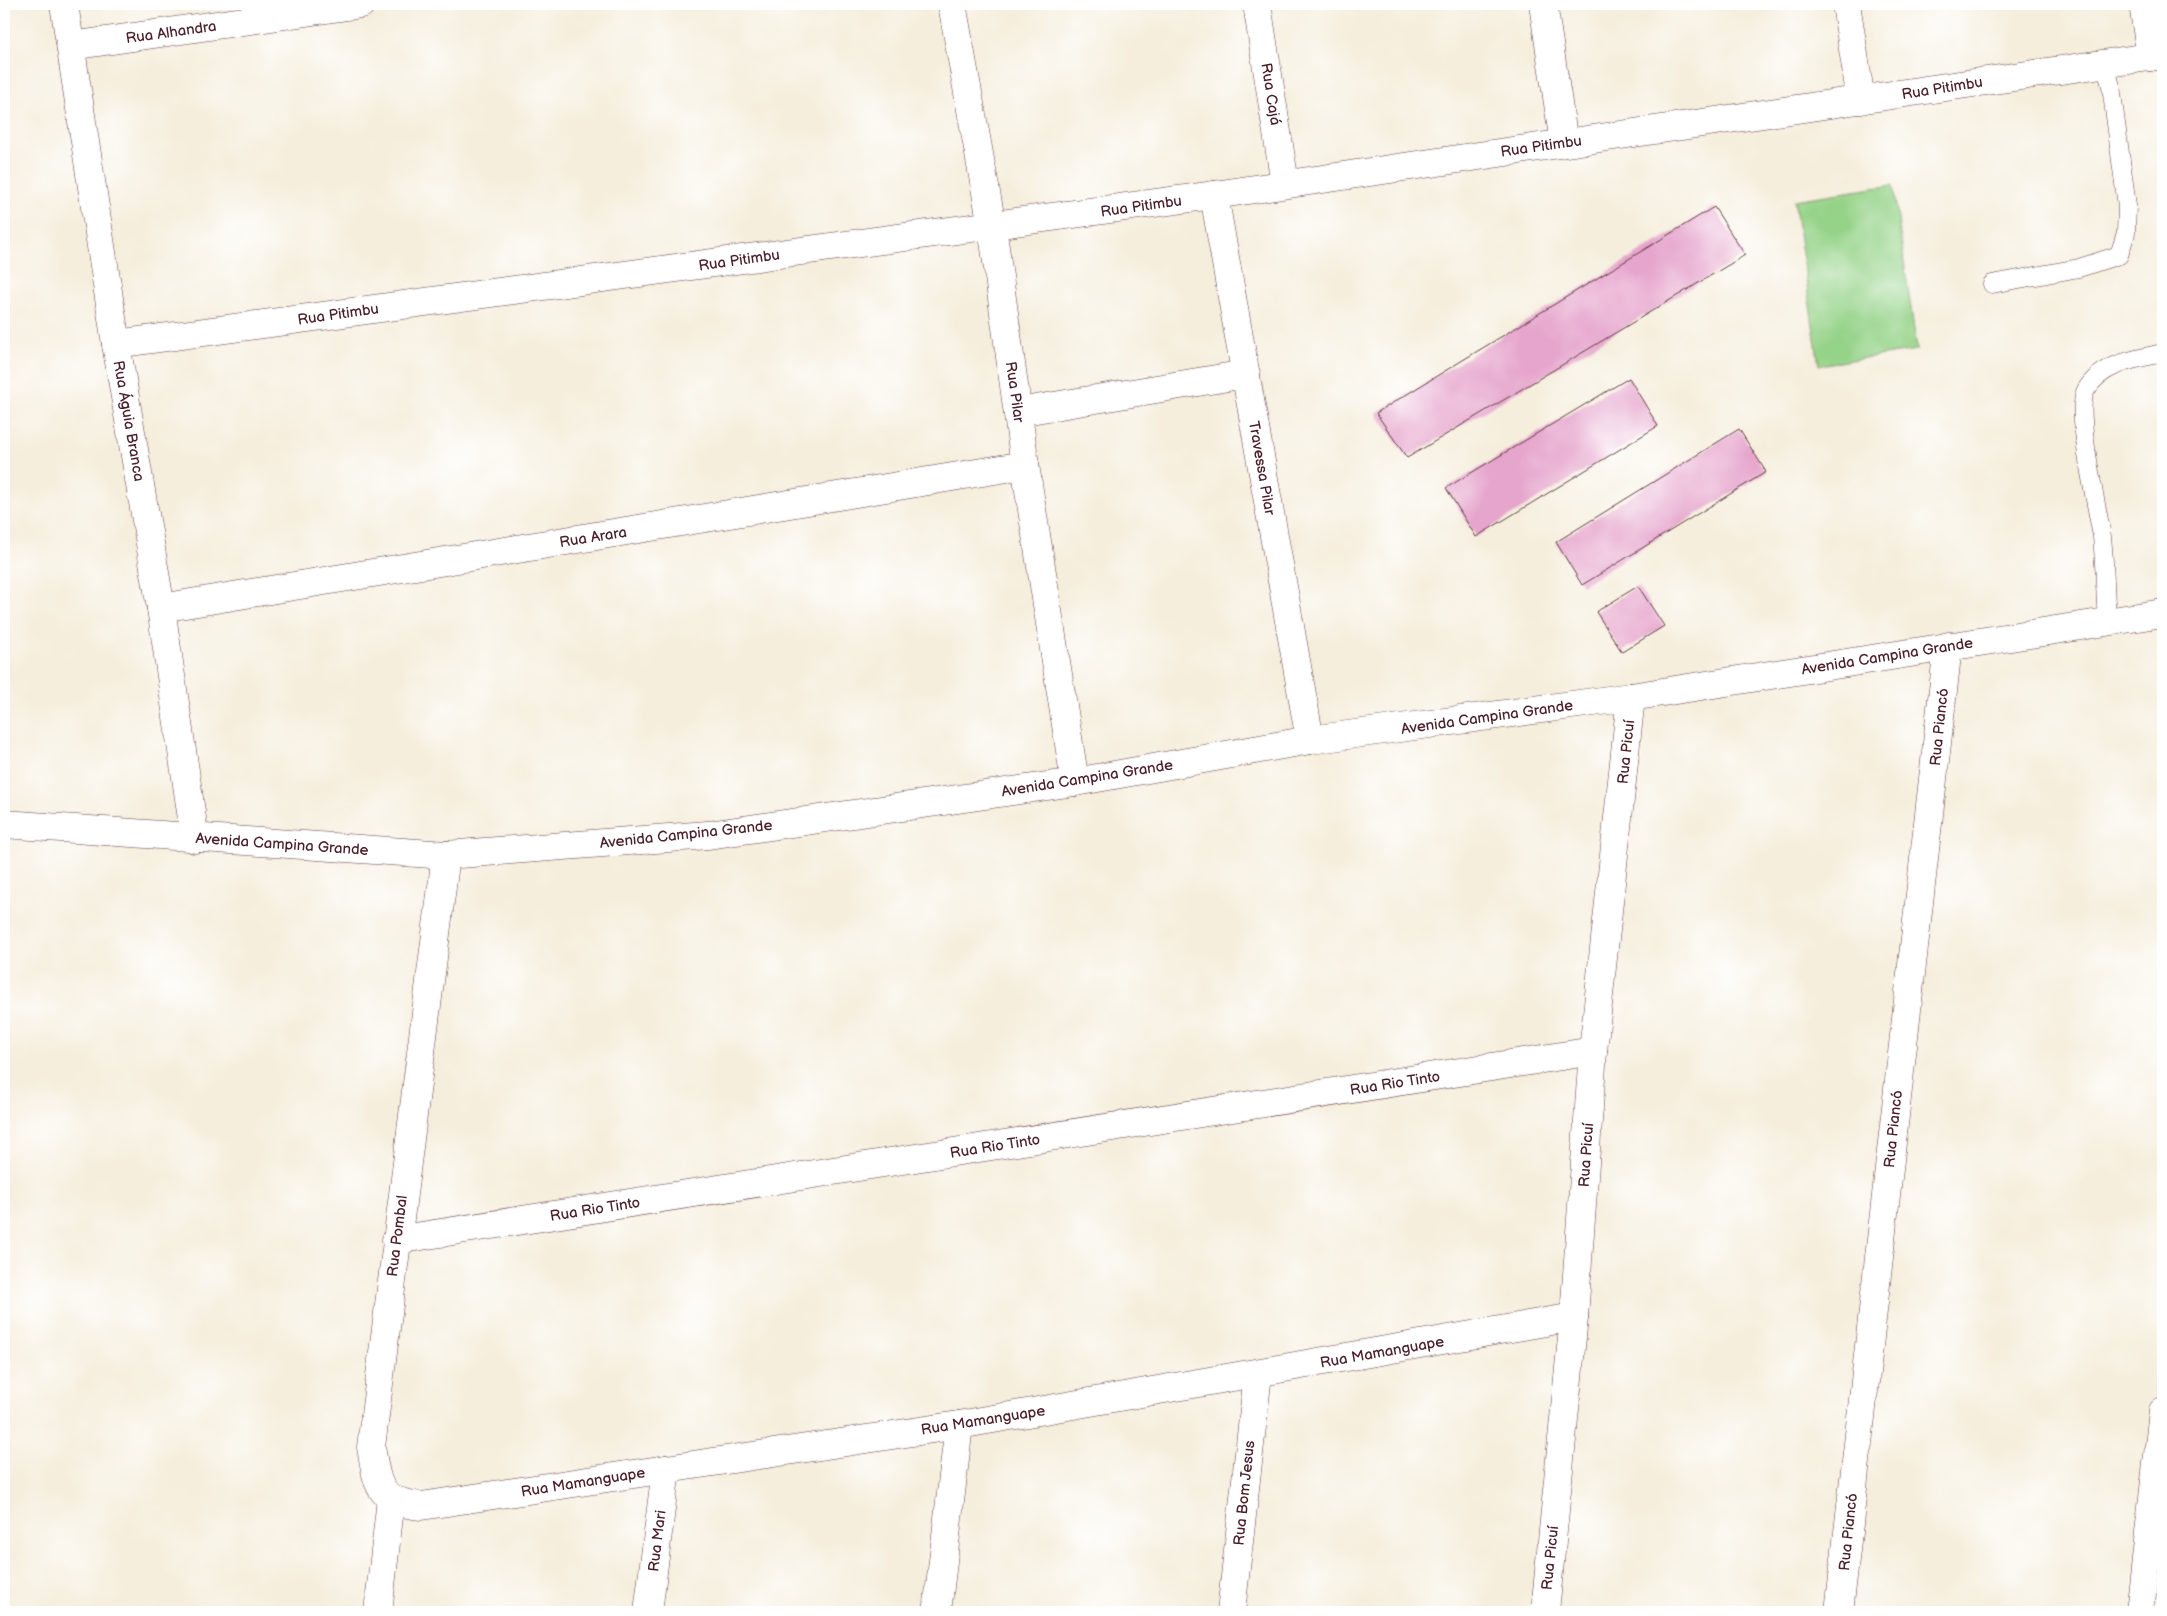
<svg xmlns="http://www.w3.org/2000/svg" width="2167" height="1616" viewBox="0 0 2167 1616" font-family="'Balsamiq Sans',sans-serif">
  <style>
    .green { fill: #95d388; stroke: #70795a }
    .building { fill: #e6a5cc }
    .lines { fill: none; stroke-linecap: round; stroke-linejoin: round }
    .service-casing { stroke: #643e46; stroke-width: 19 }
    .minor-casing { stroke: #643e46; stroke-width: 29 }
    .tertiary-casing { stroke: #643e46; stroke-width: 29 }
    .service { stroke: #fff; stroke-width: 18 }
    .minor { stroke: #fff; stroke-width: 28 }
    .tertiary { stroke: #fff; stroke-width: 28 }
    .labels { text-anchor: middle; stroke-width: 4; stroke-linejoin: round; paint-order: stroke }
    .street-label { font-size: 15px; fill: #4a1f2b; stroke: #fff }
  </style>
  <rect width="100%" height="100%" fill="#fff"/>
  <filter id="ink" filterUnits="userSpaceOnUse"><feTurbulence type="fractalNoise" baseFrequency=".02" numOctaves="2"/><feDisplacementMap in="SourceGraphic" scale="10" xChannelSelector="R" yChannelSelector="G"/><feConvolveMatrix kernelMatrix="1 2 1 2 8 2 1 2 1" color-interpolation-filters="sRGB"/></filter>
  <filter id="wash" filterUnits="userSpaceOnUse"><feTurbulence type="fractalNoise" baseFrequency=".0096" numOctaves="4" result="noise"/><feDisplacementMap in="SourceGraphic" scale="20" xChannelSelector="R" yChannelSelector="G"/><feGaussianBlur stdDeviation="1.12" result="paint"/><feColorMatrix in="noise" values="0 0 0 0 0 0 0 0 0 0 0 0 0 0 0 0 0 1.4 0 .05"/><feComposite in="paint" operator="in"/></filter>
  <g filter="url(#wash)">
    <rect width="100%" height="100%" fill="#f5eedc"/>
    <!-- green -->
    <path class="green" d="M 1893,185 L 1917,350 L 1819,365 L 1794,200 Z"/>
    <g id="blocks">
      <!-- building -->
      <g class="building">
        <path d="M 1714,207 L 1745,255 L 1407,458 L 1376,413 Z"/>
        <path d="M 1629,378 L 1658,426 L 1476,537 L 1446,488 Z"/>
        <path d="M 1739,429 L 1766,472 L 1582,585 L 1556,542 Z"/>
        <path d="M 1638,586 L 1664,626 L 1622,652 L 1596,612 Z"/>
      </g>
    </g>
  </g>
  <g filter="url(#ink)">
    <use href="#blocks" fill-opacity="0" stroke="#643e46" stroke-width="1"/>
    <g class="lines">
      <!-- service casing -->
      <g class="service-casing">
        <g id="service">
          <path d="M 1992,284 L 2079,268 L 2119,255 L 2126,233 L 2127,206 L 2111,86 L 2105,64"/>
          <path d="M 2107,621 C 2105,594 2105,565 2102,537 C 2098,509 2074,411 2086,390 C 2102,363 2136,359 2163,353"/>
        </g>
      </g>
      <!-- minor casing -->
      <g class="minor-casing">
        <g id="minor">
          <path d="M 64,4 L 116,344 L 161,608 L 195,839"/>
          <path d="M 952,4 L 992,226 L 1025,465 L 1075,782"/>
          <path d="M 1257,4 L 1285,184"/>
          <path d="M 1543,4 L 1564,143"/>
          <path d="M 1846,4 L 1861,100"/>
          <path d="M 2143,4 L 2151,57"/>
          <path d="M 71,46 L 361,4"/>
          <path d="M 1214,195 L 1310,740"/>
          <path d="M 116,344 L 1214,195 L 2163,55"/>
          <path d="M 1018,412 L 1246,374"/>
          <path d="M 161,608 L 1025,465"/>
          <path d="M 446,855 L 371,1447 C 378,1486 377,1501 421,1506 L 959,1425 L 1574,1317"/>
          <path d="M 396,1240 L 1593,1051"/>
          <path d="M 378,1612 L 391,1499"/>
          <path d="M 648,1612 L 666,1469"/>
          <path d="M 937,1612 L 959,1425"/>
          <path d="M 1231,1612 L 1258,1374"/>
          <path d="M 1545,1612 L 1574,1317 L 1593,1051 L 1631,697"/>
          <path d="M 1839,1612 L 1948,646"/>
          <path d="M 2140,1612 L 2163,1411"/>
        </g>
      </g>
      <!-- tertiary casing -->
      <g class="tertiary-casing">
        <path id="tertiary" d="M 4,824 L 446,855 L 708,835 L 1075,782 L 1310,740 L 1631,697 L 2163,613"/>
      </g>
      <!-- service -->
      <use href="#service" class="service"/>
      <!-- minor -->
      <use href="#minor" class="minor"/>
      <!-- tertiary -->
      <use href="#tertiary" class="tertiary"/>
    </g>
  </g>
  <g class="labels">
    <!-- street labels -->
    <g class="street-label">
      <text transform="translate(171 32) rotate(-8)" y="5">Rua Alhandra</text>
      <text transform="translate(1942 88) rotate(-9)" y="5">Rua Pitimbu</text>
      <text transform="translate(1271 94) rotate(81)" y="5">Rua Cajá</text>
      <text transform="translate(1541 146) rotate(-8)" y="5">Rua Pitimbu</text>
      <text transform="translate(1141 206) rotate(-8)" y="5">Rua Pitimbu</text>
      <text transform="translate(739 260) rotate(-8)" y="5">Rua Pitimbu</text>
      <text transform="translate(338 314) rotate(-8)" y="5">Rua Pitimbu</text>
      <text transform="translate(1015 392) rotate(82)" y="5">Rua Pilar</text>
      <text transform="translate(129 421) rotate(80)" y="5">Rua Águia Branca</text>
      <text transform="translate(1262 468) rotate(80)" y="5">Travessa Pilar</text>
      <text transform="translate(593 537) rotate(-9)" y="5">Rua Arara</text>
      <text transform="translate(1887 656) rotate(-9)" y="5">Avenida Campina Grande</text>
      <text transform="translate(1487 717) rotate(-8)" y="5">Avenida Campina Grande</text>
      <text transform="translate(1939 727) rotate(-84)" y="5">Rua Piancó</text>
      <text transform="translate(1626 752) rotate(-84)" y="5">Rua Picuí</text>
      <text transform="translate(1087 778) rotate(-9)" y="5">Avenida Campina Grande</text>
      <text transform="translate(686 834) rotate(-6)" y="5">Avenida Campina Grande</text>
      <text transform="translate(282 844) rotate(4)" y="5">Avenida Campina Grande</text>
      <text transform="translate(1395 1083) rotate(-9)" y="5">Rua Rio Tinto</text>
      <text transform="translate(1893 1129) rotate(-84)" y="5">Rua Piancó</text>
      <text transform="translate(995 1146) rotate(-9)" y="5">Rua Rio Tinto</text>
      <text transform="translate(1586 1155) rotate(-86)" y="5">Rua Picuí</text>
      <text transform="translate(595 1209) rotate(-9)" y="5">Rua Rio Tinto</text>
      <text transform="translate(397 1236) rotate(-83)" y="5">Rua Pombal</text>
      <text transform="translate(1382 1352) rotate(-10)" y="5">Rua Mamanguape</text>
      <text transform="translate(983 1420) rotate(-9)" y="5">Rua Mamanguape</text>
      <text transform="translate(583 1482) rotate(-9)" y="5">Rua Mamanguape</text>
      <text transform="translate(1244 1493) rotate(-84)" y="5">Rua Bom Jesus</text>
      <text transform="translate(1848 1532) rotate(-84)" y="5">Rua Piancó</text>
      <text transform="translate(657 1541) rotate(-83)" y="5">Rua Mari</text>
      <text transform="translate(1550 1558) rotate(-84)" y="5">Rua Picuí</text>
    </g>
  </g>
  <!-- margin -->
  <rect width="2167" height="1616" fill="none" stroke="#fff" stroke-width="20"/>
</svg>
